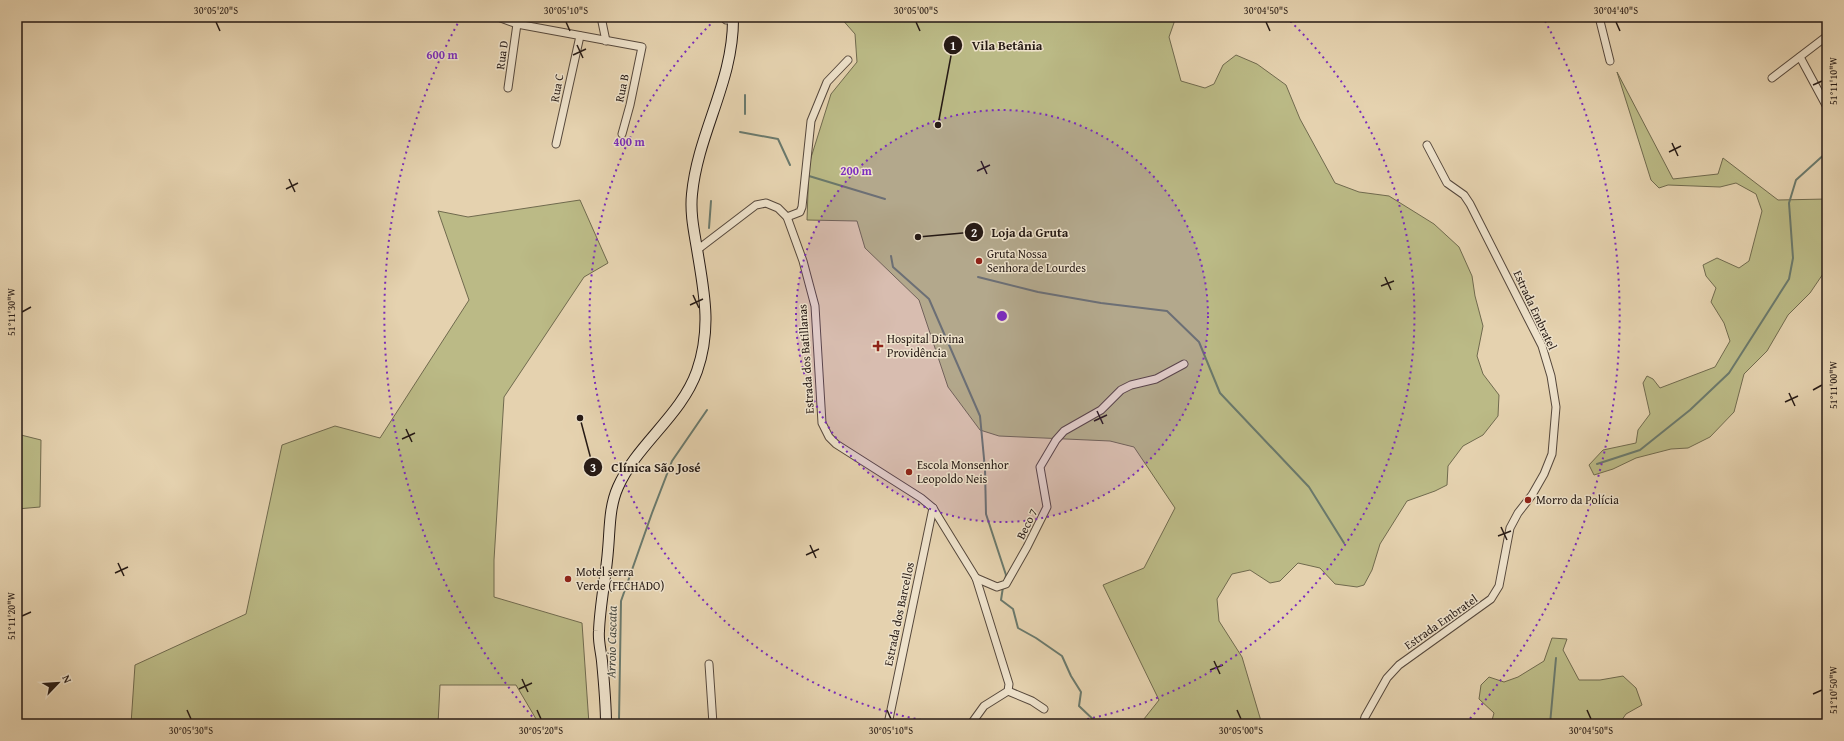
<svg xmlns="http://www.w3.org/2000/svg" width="1844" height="741" viewBox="0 0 1844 741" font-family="'Gentium Book Plus',serif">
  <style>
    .green { fill: #bbba86; stroke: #706a4e }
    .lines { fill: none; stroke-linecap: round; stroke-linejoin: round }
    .stream { stroke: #6a796c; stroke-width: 2 }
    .minor-casing { stroke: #56483c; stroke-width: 9 }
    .secondary-casing { stroke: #261a15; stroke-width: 12 }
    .minor { stroke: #eee2cb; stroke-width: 7 }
    .secondary { stroke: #eee2cb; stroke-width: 10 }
    .ticks { fill: none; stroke: #261a15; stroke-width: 1.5 }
    .ring { fill: none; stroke: #7b2cbf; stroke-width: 2; stroke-dasharray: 2 4 }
    .poi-dot { fill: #8f2418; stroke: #eee2cb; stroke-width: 1.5 }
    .labels { text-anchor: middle; stroke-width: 3; stroke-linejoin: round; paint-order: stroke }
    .street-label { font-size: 12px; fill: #261a15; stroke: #eee2cb }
    .poi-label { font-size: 12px; fill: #261a15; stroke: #eee2cb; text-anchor: start }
    .water-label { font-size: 13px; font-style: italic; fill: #484940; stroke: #eee2cb }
    .centre { fill: #7b2cbf; stroke: #eee2cb; stroke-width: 2 }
    .ring-label { font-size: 12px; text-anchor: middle; font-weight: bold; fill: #7b2cbf; stroke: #eee2cb; stroke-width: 3; stroke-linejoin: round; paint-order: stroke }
    .leader { fill: none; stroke: #261a15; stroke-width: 1.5 }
    .callout-dot { fill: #261a15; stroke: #eee2cb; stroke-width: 1.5 }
    .mark-label { font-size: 12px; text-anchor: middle; font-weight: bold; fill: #fff }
    .callout-label { font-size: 13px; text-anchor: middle; font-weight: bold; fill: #261a15; stroke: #eee2cb; stroke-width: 3; stroke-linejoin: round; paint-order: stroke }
    .neatline { fill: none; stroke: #261a15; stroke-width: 1.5 }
    .ticks-label { font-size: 10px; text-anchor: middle; fill: #261a15 }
  </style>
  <rect width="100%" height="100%" fill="#e5d2af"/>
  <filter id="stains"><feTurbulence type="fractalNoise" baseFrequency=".005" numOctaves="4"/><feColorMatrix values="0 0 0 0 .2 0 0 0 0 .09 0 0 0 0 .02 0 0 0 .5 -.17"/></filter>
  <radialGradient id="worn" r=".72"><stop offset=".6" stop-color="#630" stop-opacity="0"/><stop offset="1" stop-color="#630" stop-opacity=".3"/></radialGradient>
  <!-- green -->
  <g class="green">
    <path d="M 840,17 L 1176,17 L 1169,37 L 1181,81 L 1205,88 L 1214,84 L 1223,65 L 1236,55 L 1257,64 L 1286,85 L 1300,119 L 1335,183 L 1359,192 L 1389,196 L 1434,224 L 1459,247 L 1472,276 L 1475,296 L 1483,326 L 1477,356 L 1483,374 L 1499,395 L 1498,416 L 1483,435 L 1463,446 L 1448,466 L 1447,485 L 1435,491 L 1407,501 L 1380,544 L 1372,570 L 1364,585 L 1357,587 L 1335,584 L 1320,568 L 1298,563 L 1280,581 L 1270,583 L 1250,570 L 1232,574 L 1217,599 L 1219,621 L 1242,657 L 1261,721 L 1260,724 L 1140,724 L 1159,700 L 1103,585 L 1144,568 L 1175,508 L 1134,447 L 1110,441 L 999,436 L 980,430 L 948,387 L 919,300 L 865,248 L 857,221 L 807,220 L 809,164 L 831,94 L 857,62 L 855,34 Z"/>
    <path d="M 1617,72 L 1673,179 L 1718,174 L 1723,158 L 1778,200 L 1827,199 L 1827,268 L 1810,293 L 1788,315 L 1767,351 L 1744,374 L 1734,412 L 1710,437 L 1688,448 L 1671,449 L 1636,458 L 1613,469 L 1594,475 L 1589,465 L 1603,450 L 1636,443 L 1638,430 L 1650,414 L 1643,383 L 1647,376 L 1653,379 L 1660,388 L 1715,367 L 1730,341 L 1724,323 L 1711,302 L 1716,288 L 1706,276 L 1703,265 L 1717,258 L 1739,268 L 1749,261 L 1762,211 L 1756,194 L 1736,183 L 1720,187 L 1668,185 L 1659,188 L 1651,180 Z"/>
    <path d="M 580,200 L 608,263 L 584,277 L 504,397 L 494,560 L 494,597 L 582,623 L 589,724 L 539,724 L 516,685 L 440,685 L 438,724 L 131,724 L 135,665 L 246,614 L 282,445 L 335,426 L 380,438 L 469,300 L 438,211 L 468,217 Z"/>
    <path d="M 17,434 L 41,440 L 40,507 L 17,509 Z"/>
    <path d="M 1552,638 L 1567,639 L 1563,650 L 1579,680 L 1600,680 L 1623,676 L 1636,688 L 1642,705 L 1626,714 L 1619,724 L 1491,724 L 1494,713 L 1479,699 L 1481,685 L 1489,677 L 1504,682 L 1518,677 L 1544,661 Z"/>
  </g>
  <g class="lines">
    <!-- stream -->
    <g class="stream">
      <path d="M 745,114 L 745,95"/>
      <path d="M 740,132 L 778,139 L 790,165"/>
      <path d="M 809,176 L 885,199"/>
      <path d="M 709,228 L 711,201"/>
      <path d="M 891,256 L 893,267 L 929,299 L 980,416 L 985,469 L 986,514 L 1006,575 L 1005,581"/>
      <path d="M 978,277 L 1038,292 L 1101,303 L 1167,311 L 1199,342 L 1220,393 L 1309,487 L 1344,543"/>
      <path d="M 1597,464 L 1640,450 L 1690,410 L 1729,373 L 1789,279 L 1793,258 L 1789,203 L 1796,180 L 1827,152"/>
      <path d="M 1003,587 L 1001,600 L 1013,609 L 1018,628 L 1036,638 L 1062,656 L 1071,676 L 1081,692 L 1079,706 L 1098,724"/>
      <path d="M 622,724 L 619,720 L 621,601 L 652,513 L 672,461 L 707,410"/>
      <path d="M 1550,724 L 1556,658"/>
    </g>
    <!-- minor casing -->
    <g class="minor-casing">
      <g id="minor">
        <path d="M 498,17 L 517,24 L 642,47 L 630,105 L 622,134"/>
        <path d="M 601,17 L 606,41"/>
        <path d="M 723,17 L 726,20 L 733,20"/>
        <path d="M 1599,17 L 1610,61"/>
        <path d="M 1800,57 L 1827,107"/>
        <path d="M 1772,78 L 1827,36"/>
        <path d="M 508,88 L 517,24"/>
        <path d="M 556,144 L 580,36"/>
        <path d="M 787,217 L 800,212 L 802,207 L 811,121 L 827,82 L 848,60"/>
        <path d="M 697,250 L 756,205 L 766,203 L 778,208 L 787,217 L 803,261 L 815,306 L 822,423 L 829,437 L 836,444 L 921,498 L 933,508 L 939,518 L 976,578 L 1009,684 L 1008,691 L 984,706 L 971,724"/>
        <path d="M 976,578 L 997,587 L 1006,584 L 1027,547 L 1047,507 L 1040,467 L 1056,440 L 1064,431 L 1101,410 L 1121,390 L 1131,385 L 1156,379 L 1184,364"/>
        <path d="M 709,664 L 713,724"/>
        <path d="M 1008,691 L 1032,701 L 1044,709"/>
        <path d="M 888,724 L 933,508"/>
        <path d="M 1363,724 L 1365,717 L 1387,678 L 1399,665 L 1491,599 L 1499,586 L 1510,528 L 1518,513 L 1532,495 L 1544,474 L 1552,454 L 1556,407 L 1551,376 L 1542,346 L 1470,204 L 1464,195 L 1447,183 L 1427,145"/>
      </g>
    </g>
    <!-- secondary casing -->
    <g class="secondary-casing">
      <path id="secondary" d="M 606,724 C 606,703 604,682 602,661 C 601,651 598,641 599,631 C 600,604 606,577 608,550 C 610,529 609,507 618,487 C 637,444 681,416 697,371 C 712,328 704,292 697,249 C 694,231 690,213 692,194 C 698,132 734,81 733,17"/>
    </g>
    <!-- minor -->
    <use href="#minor" class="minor"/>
    <!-- secondary -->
    <use href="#secondary" class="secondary"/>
  </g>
  <!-- ticks -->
  <path class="ticks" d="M 216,22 L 220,31M 566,22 L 570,31M 916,22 L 920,31M 1266,22 L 1270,31M 1616,22 L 1620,31M 577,45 L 583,58M 573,55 L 586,49M 1813,85 L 1822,81M 1672,143 L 1678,156M 1669,152 L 1681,146M 981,161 L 987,174M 977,171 L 990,165M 289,179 L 295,192M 286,189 L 298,183M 1385,277 L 1391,290M 1381,286 L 1394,281M 693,295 L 699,308M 690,305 L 703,299M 22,312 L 31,307M 1813,390 L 1822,385M 1789,393 L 1795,406M 1785,402 L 1798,396M 1097,411 L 1103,424M 1094,421 L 1107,415M 406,429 L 412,442M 402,439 L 415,433M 1501,527 L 1507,540M 1498,536 L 1511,531M 810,545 L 816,558M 806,555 L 819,549M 118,563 L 124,576M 115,573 L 128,567M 22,616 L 31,612M 1214,661 L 1220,674M 1210,670 L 1223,665M 522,679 L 528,692M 519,689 L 532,683M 1813,694 L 1822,690M 187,710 L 191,719M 537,710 L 541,719M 887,710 L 891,719M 1237,710 L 1241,719M 1587,710 L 1591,719"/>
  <!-- distance rings -->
  <circle cx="1002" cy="316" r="206" fill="#7b2cbf" fill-opacity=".12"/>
  <g class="ring">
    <circle cx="1002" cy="316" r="206"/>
    <path d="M945 724A412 412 0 0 1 718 17M1286 17A412 412 0 0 1 1059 724"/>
    <path d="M536 721A618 618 0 0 1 459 21M1545 21A618 618 0 0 1 1468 721"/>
  </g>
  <!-- markers -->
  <g class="poi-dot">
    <circle cx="979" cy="261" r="4"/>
    <path d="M876 340h4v4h4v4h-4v4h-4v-4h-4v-4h4z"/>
    <circle cx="909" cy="472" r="4"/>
    <circle cx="1528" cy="500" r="4"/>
    <circle cx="568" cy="579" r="4"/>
  </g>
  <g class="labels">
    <!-- street labels -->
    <g class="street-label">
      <text transform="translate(502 55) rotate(-82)" y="4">Rua D</text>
      <text transform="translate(557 88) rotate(-79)" y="4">Rua C</text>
      <text transform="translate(622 88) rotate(-78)" y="4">Rua B</text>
      <text transform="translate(1535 310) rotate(65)" y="4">Estrada Embratel</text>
      <text transform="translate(806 359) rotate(-94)" y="4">Estrada dos Batillanas</text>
      <text transform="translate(1027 524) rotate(-64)" y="4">Beco 7</text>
      <text transform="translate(899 614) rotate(-78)" y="4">Estrada dos Barcellos</text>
      <text transform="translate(1441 622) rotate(-35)" y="4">Estrada Embratel</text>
    </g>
    <!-- poi labels -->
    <g class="poi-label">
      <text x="987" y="258">Gruta Nossa<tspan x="987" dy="14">Senhora de Lourdes</tspan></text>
      <text x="887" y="343">Hospital Divina<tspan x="887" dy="14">Providência</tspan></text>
      <text x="917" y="469">Escola Monsenhor<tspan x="917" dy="14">Leopoldo Neis</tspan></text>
      <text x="1536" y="504">Morro da Polícia</text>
      <text x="576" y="576">Motel serra<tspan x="576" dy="14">Verde (FECHADO)</tspan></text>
    </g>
    <!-- water labels -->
    <g class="water-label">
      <text transform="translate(611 642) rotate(-89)" y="5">Arroio Cascata</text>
    </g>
  </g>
  <circle cx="1002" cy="316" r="6" class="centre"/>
  <g class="ring-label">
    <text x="442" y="59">600 m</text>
    <text x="629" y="146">400 m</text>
    <text x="856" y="175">200 m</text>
  </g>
  <!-- callouts -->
  <path class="leader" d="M938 125L953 45M918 237L974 232M580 418L593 467"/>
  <g class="callout-dot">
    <circle cx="938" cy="125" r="4"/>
    <circle cx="918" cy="237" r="4"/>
    <circle cx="580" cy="418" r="4"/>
    <circle cx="953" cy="45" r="10"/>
    <circle cx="974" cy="232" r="10"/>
    <circle cx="593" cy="467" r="10"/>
  </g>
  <g class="mark-label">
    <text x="953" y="50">1</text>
    <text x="974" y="237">2</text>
    <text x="593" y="472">3</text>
  </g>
  <g class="callout-label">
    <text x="1007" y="50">Vila Betânia</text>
    <text x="1030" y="237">Loja da Gruta</text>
    <text x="656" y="472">Clínica São José</text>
  </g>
  <!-- margin -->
  <rect width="1844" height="741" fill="none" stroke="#e5d2af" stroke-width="44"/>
  <!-- north arrow -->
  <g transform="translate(58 683) rotate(65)" stroke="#eee2cb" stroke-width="3" paint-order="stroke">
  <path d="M0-3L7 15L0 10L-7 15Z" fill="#261a15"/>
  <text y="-6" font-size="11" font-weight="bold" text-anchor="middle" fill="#261a15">N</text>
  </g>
  <rect x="22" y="22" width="1800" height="697" class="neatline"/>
  <g class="ticks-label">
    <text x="216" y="14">30°05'20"S</text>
    <text x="566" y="14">30°05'10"S</text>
    <text x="916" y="14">30°05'00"S</text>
    <text x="1266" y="14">30°04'50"S</text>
    <text x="1616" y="14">30°04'40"S</text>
    <text transform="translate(1833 81) rotate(-90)" y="4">51°11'10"W</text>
    <text transform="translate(11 312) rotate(-90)" y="4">51°11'30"W</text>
    <text transform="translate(1833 385) rotate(-90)" y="4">51°11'00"W</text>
    <text transform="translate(11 616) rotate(-90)" y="4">51°11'20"W</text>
    <text transform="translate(1833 690) rotate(-90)" y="4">51°10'50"W</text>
    <text x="191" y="734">30°05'30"S</text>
    <text x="541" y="734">30°05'20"S</text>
    <text x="891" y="734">30°05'10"S</text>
    <text x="1241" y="734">30°05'00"S</text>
    <text x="1591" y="734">30°04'50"S</text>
  </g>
  <rect width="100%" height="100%" filter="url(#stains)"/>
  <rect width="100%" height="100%" fill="url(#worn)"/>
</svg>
